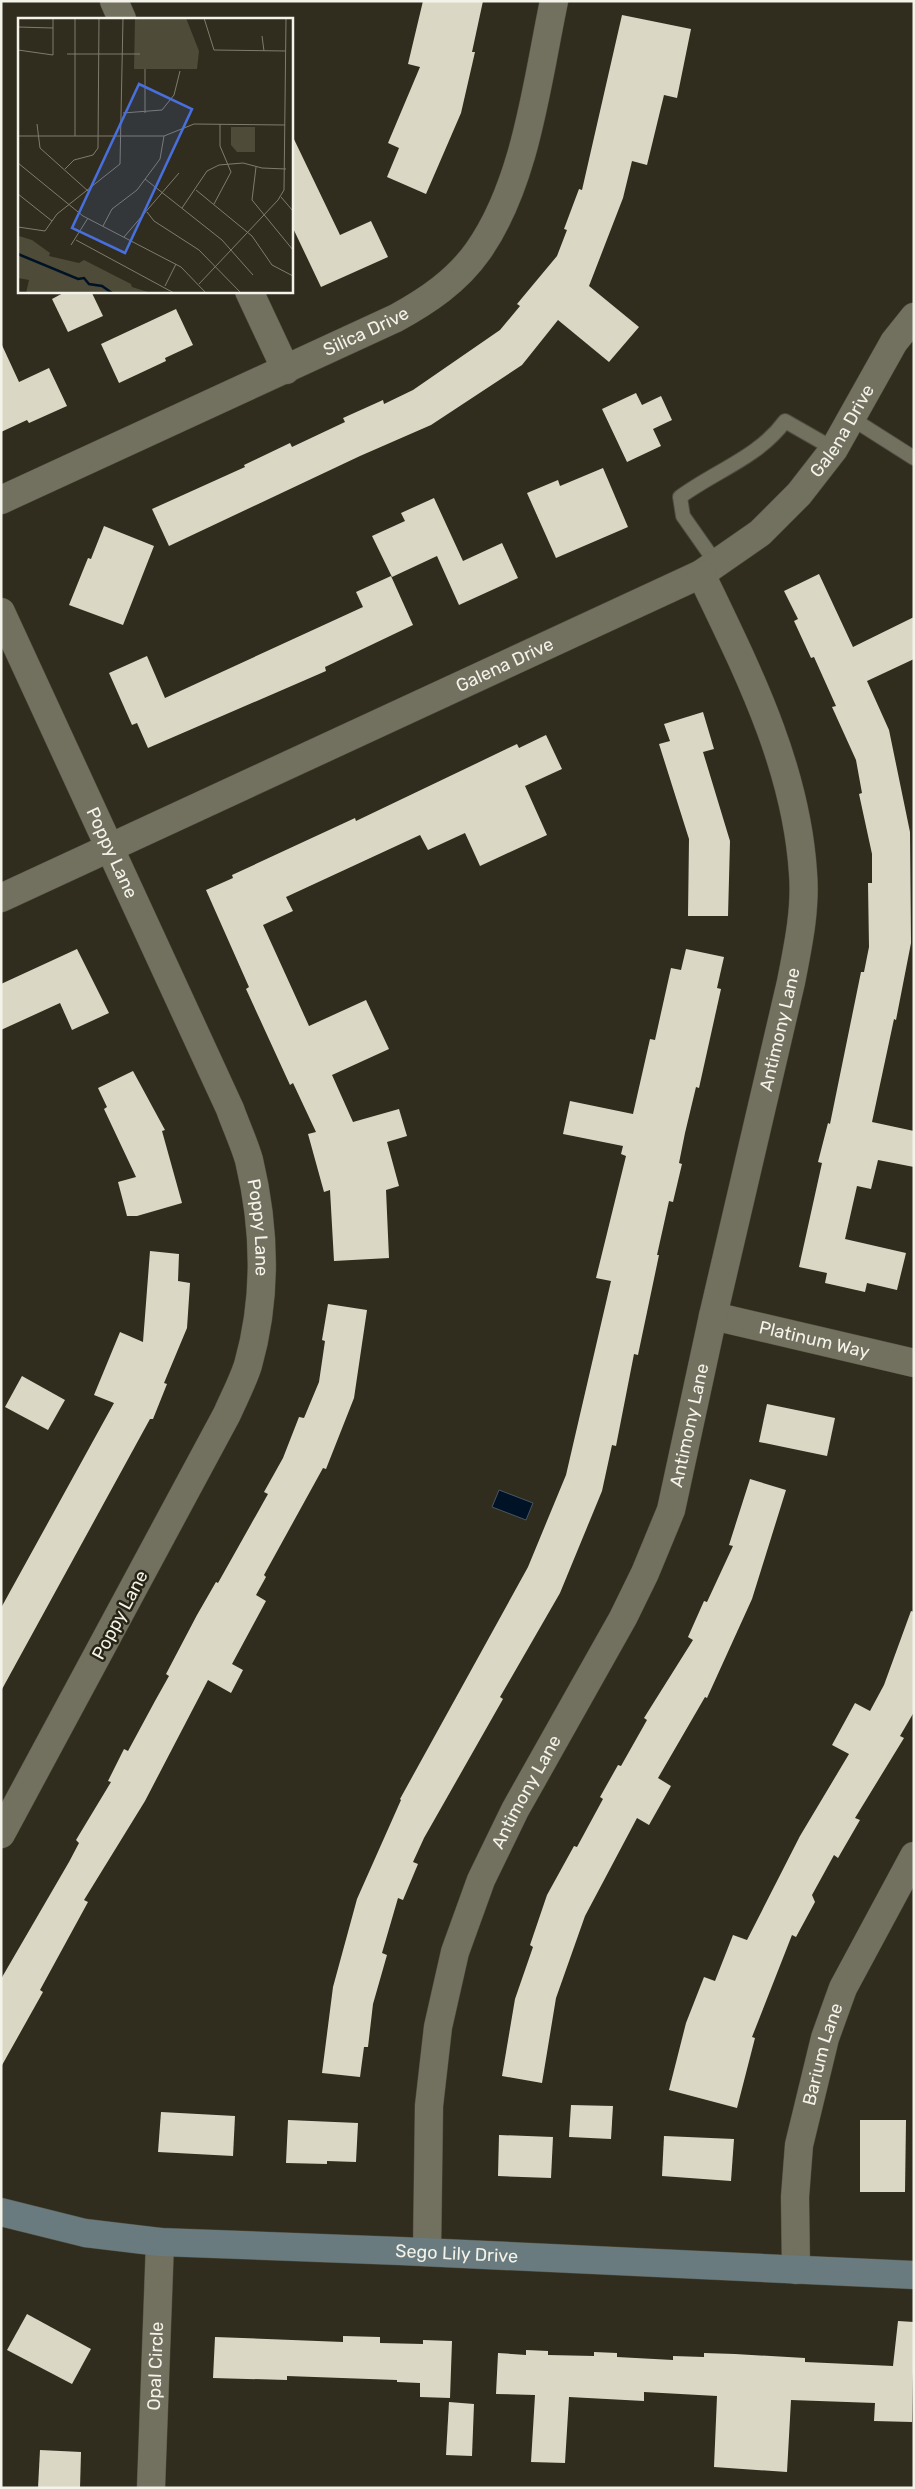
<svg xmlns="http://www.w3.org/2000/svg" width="915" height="2489" viewBox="0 0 915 2489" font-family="Rubik,sans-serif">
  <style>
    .water { fill: #001326; stroke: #495660 }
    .building { fill: #dad8c5 }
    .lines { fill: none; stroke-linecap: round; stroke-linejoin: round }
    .lane-casing { stroke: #4d4b3d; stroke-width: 16 }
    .street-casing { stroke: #4d4b3d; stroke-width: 29 }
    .secondary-casing { stroke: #4d4b3d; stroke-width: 29 }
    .lane { stroke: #72705f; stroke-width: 14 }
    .street { stroke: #72705f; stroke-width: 28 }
    .secondary { stroke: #697b7f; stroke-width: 28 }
    .labels { text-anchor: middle; stroke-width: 5; stroke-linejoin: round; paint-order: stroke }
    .street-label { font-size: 18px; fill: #f4f3e9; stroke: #262415 }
    .inset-river { fill: none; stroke: #001326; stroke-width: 2.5 }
    .inset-road { fill: none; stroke: #7e7c6f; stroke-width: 1 }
    .view { fill: #486fdb; fill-opacity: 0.15; stroke: #486fdb; stroke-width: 2.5 }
    .inset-edge { fill: none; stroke: #f4f3e9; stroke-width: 2.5 }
  </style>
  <rect width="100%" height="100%" fill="#302d1e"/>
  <!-- water -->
  <path class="water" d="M 499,1490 L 533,1503 L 526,1520 L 492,1507 Z"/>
  <!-- building -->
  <g class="building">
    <path d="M 423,1 L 483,1 L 472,52 L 475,52 L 461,113 L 426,194 L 387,177 L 399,148 L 388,143 L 420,67 L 408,64 Z"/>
    <path d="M 622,15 L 691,29 L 677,98 L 664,95 L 647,165 L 632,161 L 623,198 L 589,286 L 639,327 L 609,362 L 558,320 L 522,365 L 431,425 L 360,456 L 169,546 L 152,509 L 245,467 L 244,465 L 290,443 L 292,447 L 345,422 L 343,418 L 383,400 L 384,404 L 413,390 L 500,330 L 520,306 L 517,304 L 557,256 L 567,230 L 564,229 L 579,189 L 582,190 Z"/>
    <path d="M 291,133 L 340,235 L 371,221 L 388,257 L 321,287 L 291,224 Z"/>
    <path d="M 67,291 L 91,291 L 103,316 L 68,332 L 52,299 Z"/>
    <path d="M 176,309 L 193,345 L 165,358 L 166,361 L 119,383 L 101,344 Z"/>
    <path d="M 1,343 L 19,382 L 49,368 L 67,406 L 29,423 L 27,420 L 1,432 Z"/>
    <path d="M 636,393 L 642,405 L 661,396 L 672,420 L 653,429 L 661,446 L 627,462 L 602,409 Z"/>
    <path d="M 603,468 L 628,527 L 556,558 L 527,493 L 558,480 L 560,486 Z"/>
    <path d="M 434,498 L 463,561 L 502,543 L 518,578 L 459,605 L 437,556 L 392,577 L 372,536 L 405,521 L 401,513 Z"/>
    <path d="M 104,526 L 154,546 L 123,625 L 69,605 L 88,558 L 91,559 Z"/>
    <path d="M 819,574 L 853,647 L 914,617 L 914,659 L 867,681 L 889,730 L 910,832 L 911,943 L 896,1020 L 894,1019 L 872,1122 L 914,1131 L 914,1167 L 878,1160 L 871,1189 L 857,1186 L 845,1239 L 906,1253 L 897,1290 L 867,1283 L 865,1292 L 825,1283 L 827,1273 L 799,1267 L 822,1163 L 818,1162 L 828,1123 L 830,1124 L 861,972 L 864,972 L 869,947 L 868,883 L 872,883 L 872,854 L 859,794 L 862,793 L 856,760 L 832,707 L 836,706 L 814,657 L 811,658 L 794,621 L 798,619 L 784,591 Z"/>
    <path d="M 391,576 L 413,625 L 325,667 L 326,671 L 148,748 L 137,723 L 132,725 L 109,673 L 147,656 L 165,698 L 363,607 L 356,592 Z"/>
    <path d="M 703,712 L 714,749 L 703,752 L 730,841 L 728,916 L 688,916 L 689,839 L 659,744 L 670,741 L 664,724 Z"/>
    <path d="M 546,735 L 562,769 L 525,786 L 547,835 L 480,866 L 465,833 L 428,850 L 420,835 L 286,897 L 293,911 L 263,925 L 309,1026 L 366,1000 L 389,1049 L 332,1075 L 353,1122 L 399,1109 L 407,1136 L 387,1142 L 399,1186 L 386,1190 L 389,1258 L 334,1261 L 330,1190 L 324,1192 L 308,1134 L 316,1132 L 293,1083 L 290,1085 L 246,989 L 249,987 L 206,890 L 233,878 L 232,875 L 355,818 L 356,821 L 517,744 L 519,748 Z"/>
    <path d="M 77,949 L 109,1013 L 72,1030 L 60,1003 L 1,1030 L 1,984 Z"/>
    <path d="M 686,949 L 724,957 L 717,988 L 721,989 L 699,1088 L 696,1087 L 685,1133 L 679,1163 L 682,1164 L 673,1202 L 669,1201 L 657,1255 L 659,1255 L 638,1355 L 634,1354 L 616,1446 L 612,1445 L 602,1491 L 560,1593 L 500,1697 L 503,1699 L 424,1838 L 413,1862 L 418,1864 L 403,1900 L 398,1898 L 382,1953 L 387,1955 L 373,2004 L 368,2047 L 364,2047 L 360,2077 L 322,2073 L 333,1987 L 357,1899 L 401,1800 L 400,1799 L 528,1567 L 566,1475 L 611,1281 L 596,1278 L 626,1156 L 621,1154 L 623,1146 L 563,1134 L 570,1101 L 633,1114 L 650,1039 L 655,1040 L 671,968 L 681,970 Z"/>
    <path d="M 133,1071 L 165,1130 L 162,1131 L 182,1203 L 137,1216 L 127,1216 L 118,1182 L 136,1177 L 104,1109 L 107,1107 L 98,1088 Z"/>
    <path d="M 150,1251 L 179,1254 L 178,1281 L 190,1283 L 187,1328 L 164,1383 L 167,1384 L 153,1419 L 150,1419 L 1,1691 L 1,1608 L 114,1403 L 94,1395 L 120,1332 L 143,1342 Z"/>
    <path d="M 328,1304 L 367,1310 L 354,1398 L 326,1469 L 323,1468 L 264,1575 L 266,1577 L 256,1595 L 266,1601 L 232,1664 L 243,1670 L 231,1693 L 208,1680 L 145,1801 L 84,1900 L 88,1902 L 40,1990 L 43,1992 L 1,2067 L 1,1979 L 69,1862 L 79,1843 L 76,1840 L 111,1782 L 108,1781 L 124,1749 L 128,1751 L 155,1701 L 169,1676 L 166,1674 L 197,1615 L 216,1582 L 218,1583 L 268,1494 L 264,1492 L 283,1458 L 299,1417 L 304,1418 L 319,1382 L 325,1341 L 322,1340 Z"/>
    <path d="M 22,1376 L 65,1400 L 48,1430 L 5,1407 Z"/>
    <path d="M 767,1404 L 835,1418 L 827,1456 L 759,1442 Z"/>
    <path d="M 750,1479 L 786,1490 L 752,1599 L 707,1698 L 705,1697 L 658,1778 L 671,1786 L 649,1825 L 637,1818 L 585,1916 L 556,1998 L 542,2083 L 502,2076 L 515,1999 L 533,1947 L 530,1945 L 547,1895 L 574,1846 L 577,1847 L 603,1799 L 600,1797 L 618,1765 L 621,1766 L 647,1720 L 644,1718 L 693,1640 L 688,1637 L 704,1601 L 707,1602 L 733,1546 L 729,1545 Z"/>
    <path d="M 911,1611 L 914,1612 L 914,1712 L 900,1736 L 904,1738 L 855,1818 L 860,1820 L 838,1858 L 834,1855 L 812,1895 L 815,1902 L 796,1937 L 792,1935 L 752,2037 L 755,2038 L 737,2108 L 669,2090 L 686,2023 L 704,1977 L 715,1981 L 733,1935 L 747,1940 L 800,1836 L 849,1754 L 832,1745 L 855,1703 L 870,1711 L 884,1685 Z"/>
    <path d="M 571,2105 L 613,2106 L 611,2139 L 569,2137 Z"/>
    <path d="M 161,2112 L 235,2116 L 233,2156 L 158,2152 Z"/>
    <path d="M 288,2120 L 358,2123 L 356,2162 L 327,2161 L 327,2164 L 286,2163 Z"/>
    <path d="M 860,2120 L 906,2120 L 905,2192 L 860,2192 Z"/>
    <path d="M 499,2135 L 553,2137 L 551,2178 L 498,2176 Z"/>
    <path d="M 664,2136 L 734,2139 L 731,2181 L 662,2176 Z"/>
    <path d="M 27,2314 L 91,2349 L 72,2384 L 7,2350 Z"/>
    <path d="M 898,2321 L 914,2322 L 912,2422 L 874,2421 L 875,2403 L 791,2400 L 787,2472 L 714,2467 L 717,2396 L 644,2392 L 644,2401 L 569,2397 L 565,2463 L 531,2462 L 535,2395 L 496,2394 L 498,2353 L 526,2355 L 526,2350 L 548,2351 L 548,2355 L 594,2356 L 594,2352 L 617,2353 L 617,2357 L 673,2360 L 673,2356 L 704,2357 L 704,2353 L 735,2354 L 805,2358 L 805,2362 L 893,2366 Z"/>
    <path d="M 343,2336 L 380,2337 L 380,2343 L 423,2344 L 423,2340 L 452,2341 L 450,2398 L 420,2397 L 420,2383 L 397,2382 L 397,2380 L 287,2376 L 287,2380 L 213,2378 L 215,2337 L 343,2342 Z"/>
    <path d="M 449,2402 L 474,2404 L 472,2456 L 446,2455 Z"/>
    <path d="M 40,2450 L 81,2452 L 80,2488 L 38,2488 Z"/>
  </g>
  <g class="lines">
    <!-- lane casing -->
    <g class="lane-casing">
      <g id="lane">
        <path d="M 851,418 L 914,458"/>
        <path d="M 716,563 L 683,516 L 680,497 C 715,471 759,457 785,421 L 834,449"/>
      </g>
    </g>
    <!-- street casing -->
    <g class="street-casing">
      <g id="street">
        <path d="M 114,1 L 122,19"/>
        <path d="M 249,291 L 286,370"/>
        <path id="s1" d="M 1,500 L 396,318 C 427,301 457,281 478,251 C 526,183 537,82 554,1"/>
        <path id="s2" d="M 1,612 L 230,1109 C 236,1126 244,1143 249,1160 C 265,1227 267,1298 248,1365 C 243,1381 234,1398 227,1414 L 1,1834"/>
        <path id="s3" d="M 1,898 L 701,574 L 760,533 L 799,494 L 834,449 L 894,342 L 914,317"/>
        <path id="s4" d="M 713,1316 L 914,1363"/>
        <path id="s5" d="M 427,2252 L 429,2106 L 438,2027 L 455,1952 L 481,1880 L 515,1810 L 623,1618 L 645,1573 L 671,1510 L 713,1316 L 791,982 C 798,946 806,909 803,873 C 796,765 747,670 701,574"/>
        <path id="s6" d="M 796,2270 L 795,2197 L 799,2145 L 825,2038 L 843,1988 L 914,1856"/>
        <path id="s7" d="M 151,2488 L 160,2242"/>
      </g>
    </g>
    <!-- secondary casing -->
    <g class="secondary-casing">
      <g id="secondary">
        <path id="s8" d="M 1,2212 L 85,2233 L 160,2242 L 400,2251 L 914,2275"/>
      </g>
    </g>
    <!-- lane -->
    <use href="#lane" class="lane"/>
    <!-- street -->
    <use href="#street" class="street"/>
    <!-- secondary -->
    <use href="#secondary" class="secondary"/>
  </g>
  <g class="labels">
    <!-- street labels -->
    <g class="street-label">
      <text dy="6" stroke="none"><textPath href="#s1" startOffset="402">Silica Drive</textPath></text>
      <text dy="6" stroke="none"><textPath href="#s3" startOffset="975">Galena Drive</textPath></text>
      <text dy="6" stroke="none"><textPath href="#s3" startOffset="555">Galena Drive</textPath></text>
      <text dy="6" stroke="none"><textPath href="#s2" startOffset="265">Poppy Lane</textPath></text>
      <text dy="6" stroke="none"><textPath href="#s5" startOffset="1288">Antimony Lane</textPath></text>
      <text dy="6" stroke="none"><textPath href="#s2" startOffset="670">Poppy Lane</textPath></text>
      <text dy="6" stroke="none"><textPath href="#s4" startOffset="104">Platinum Way</textPath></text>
      <text dy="6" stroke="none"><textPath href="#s5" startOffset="882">Antimony Lane</textPath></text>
      <text transform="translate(120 1615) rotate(-62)" y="6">Poppy Lane</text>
      <text dy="6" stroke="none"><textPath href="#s5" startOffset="478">Antimony Lane</textPath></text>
      <text dy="6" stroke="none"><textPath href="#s6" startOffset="219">Barium Lane</textPath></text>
      <text dy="6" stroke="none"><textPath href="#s8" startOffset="459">Sego Lily Drive</textPath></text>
      <text dy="6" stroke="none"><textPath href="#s7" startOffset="122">Opal Circle</textPath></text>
    </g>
  </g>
  <!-- overview -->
  <g transform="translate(18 18)">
    <rect width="275" height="275" fill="#302d1e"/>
    <path d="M 117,0 L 168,0 L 181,33 L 179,51 L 116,51 ZM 213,109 L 237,109 L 237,134 L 219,134 L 213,127 ZM 1,218 L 14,222 L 32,235 L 31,238 L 61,245 L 66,242 L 113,266 L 114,269 L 133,275 L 8,275 L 11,262 L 0,260 Z" fill="#4e4b38"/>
    <path class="inset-river" d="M 0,236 L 60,261 L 66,260 L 71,266 L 84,268 L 94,275"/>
    <path class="inset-road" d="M 186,0 L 196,32 L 268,33M 0,9 L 35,10M 244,18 L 246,33M 0,32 L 35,37 L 35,0M 49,36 L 122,36M 127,51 L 127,95M 105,95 L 144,92 L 156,77 L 162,53M 19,106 L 22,130 L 70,173M 0,118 L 146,118 L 176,106 L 267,107M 57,118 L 57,0M 0,145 L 65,198 L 163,249 L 188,275M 238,149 L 234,182 L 275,232M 47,151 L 56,142 L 75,137 L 80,130 L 81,0M 127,161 L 204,222 L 235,257M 178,172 L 234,218 L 254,247 L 275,258M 0,176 L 34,203M 263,179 L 275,193M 196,186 L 213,154 L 202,128 L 202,106M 164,190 L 189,153 L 201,147 L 225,145 L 244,150 L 268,151M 129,194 L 136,203 L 181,232 L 223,275M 85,208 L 94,191 L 119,172 L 142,141 L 146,118M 0,209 L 27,213 L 39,196 L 102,146 L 105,0M 106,219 L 161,155M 58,222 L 156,275M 53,227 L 70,200M 181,266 L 260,182 L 266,172 L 268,0M 147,268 L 158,246"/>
    <path class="view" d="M 121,66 L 174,91 L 107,235 L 54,210 Z"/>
    <rect width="275" height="275" class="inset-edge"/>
  </g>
  <!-- border -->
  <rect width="915" height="2489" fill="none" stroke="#f4f3e9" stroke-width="5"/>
</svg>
